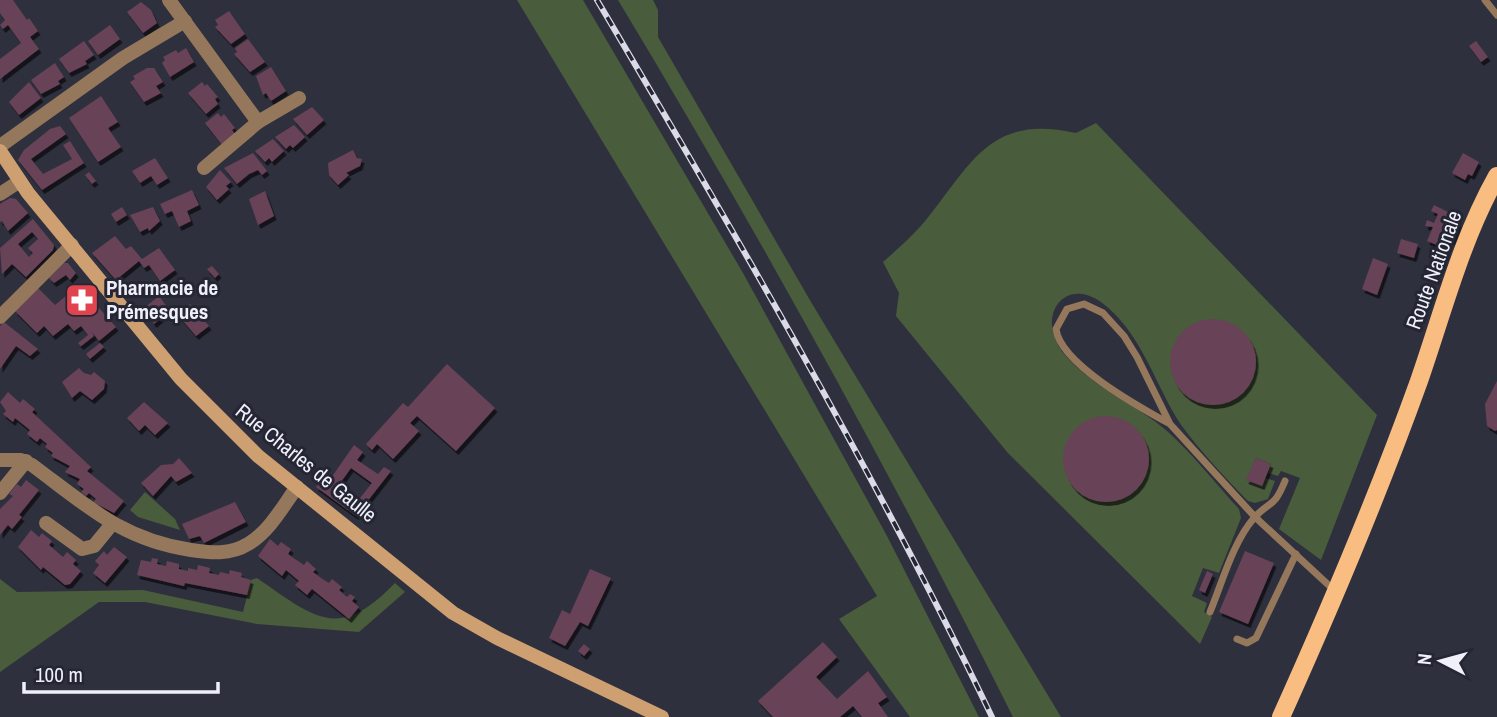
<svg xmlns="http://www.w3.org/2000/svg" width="1497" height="717" viewBox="0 0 1497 717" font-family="'Archivo Narrow',sans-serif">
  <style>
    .green { fill: #495c3c }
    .building { fill: #684257; fill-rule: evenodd; filter: url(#shadow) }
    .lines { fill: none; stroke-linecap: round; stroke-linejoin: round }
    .lane { stroke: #95785c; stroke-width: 7 }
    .street { stroke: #95785c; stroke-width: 14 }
    .secondary { stroke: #cd9f71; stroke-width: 14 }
    .primary { stroke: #f9bd82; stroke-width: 18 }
    .rail-casing { stroke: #dadbe6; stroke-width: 6 }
    .rail { stroke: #252634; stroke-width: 3.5; stroke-dasharray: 10; stroke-linecap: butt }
    .labels { text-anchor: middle; stroke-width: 6; stroke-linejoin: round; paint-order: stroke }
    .street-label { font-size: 21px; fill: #eff0fa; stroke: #252634 }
    .poi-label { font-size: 21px; font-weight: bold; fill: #eff0fa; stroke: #252634; text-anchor: start }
  </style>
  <defs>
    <filter id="shadow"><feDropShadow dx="2.5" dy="4" stdDeviation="0" flood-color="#0009"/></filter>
  </defs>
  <rect width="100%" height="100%" fill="#2f303e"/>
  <!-- green -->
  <g class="green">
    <path d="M 517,0 L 583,0 L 743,273 L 887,536 L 979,717 L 910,717 L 839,619 L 877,596 Z"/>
    <path d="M 618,0 L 653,0 L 658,10 L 658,37 L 811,302 L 1061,717 L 1013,717 C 891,473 759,234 618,0 Z"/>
    <path d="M 1096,123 L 1377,415 L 1321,560 L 1279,529 L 1300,478 L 1281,471 L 1278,476 L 1268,473 L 1271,464 L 1256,458 L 1247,480 L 1261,486 L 1265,478 L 1275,481 L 1268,499 L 1255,503 L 1248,501 C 1228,481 1190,440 1176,417 C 1153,378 1139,330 1101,302 C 1063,275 1034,319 1065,355 C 1093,388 1135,403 1167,431 C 1193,454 1215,483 1239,509 L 1241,518 L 1219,573 L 1203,568 L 1192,596 L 1207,603 L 1204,612 L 1212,617 L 1200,644 L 1007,452 L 896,316 L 899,293 L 883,262 C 899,248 916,233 929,216 C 973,160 993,114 1076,133 Z"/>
    <path d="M 145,492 L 175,519 L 180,530 L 138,517 L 130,510 Z"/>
    <path d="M 257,578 C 315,618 338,642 395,583 L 405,592 L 359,632 L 257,624 L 145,602 L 99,602 L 0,672 L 0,579 L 17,592 L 143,590 L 243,612 L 251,580 Z"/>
  </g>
  <!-- building -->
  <g class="building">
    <path d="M 0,0 L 13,0 L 27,20 L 29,18 L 38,31 L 30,37 L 39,49 L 0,79 L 0,59 L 21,43 L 8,25 L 3,29 L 0,25 L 5,20 L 0,13 Z"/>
    <path d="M 141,2 L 151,10 L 157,23 L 143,33 L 127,12 Z"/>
    <path d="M 229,11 L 245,34 L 231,44 L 215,27 L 218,25 L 215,20 Z"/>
    <path d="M 110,25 L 120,39 L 98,55 L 88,41 Z"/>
    <path d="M 248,39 L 265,62 L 250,72 L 234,54 L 237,52 L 235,48 Z"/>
    <path d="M 84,41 L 94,55 L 85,61 L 87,64 L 69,73 L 59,59 Z"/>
    <path d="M 1476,41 L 1488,57 L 1481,62 L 1469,46 Z"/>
    <path d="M 186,48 L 194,62 L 170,77 L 162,63 L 165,60 L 163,57 L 176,50 L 178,53 Z"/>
    <path d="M 55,63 L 64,77 L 58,81 L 60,84 L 41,94 L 31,80 Z"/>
    <path d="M 271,67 L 286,91 L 271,101 L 266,93 L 263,95 L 256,76 Z"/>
    <path d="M 147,68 L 154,68 L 163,82 L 156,86 L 161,93 L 144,102 L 130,82 L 135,79 L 133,76 Z"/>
    <path d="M 29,82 L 41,98 L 19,115 L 9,102 Z"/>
    <path d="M 202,82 L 205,86 L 207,84 L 218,97 L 215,99 L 218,104 L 206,114 L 188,93 Z"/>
    <path d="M 101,96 L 118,122 L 108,128 L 121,147 L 98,162 L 69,118 Z"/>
    <path d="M 312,107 L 324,120 L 307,135 L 293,119 Z"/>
    <path d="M 218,113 L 221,117 L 224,114 L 235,128 L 232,130 L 235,134 L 222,145 L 205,123 Z"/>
    <path d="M 294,125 L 305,137 L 293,148 L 290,145 L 286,149 L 275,137 Z"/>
    <path d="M 60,126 L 66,134 L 31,159 L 43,174 L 72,159 L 63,145 L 70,141 L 84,163 L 42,190 L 18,160 L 24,150 L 50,129 Z"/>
    <path d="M 273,139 L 284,151 L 272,162 L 269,158 L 265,162 L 255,151 Z"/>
    <path d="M 353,150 L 357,158 L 362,159 L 360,166 L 346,173 L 349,175 L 338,185 L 329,175 L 328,163 Z"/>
    <path d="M 253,153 L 267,171 L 262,175 L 258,170 L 249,174 L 237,184 L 224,168 Z"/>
    <path d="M 1463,153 L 1479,162 L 1472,176 L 1468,174 L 1465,180 L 1452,173 Z"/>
    <path d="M 155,158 L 168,178 L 157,185 L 151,176 L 140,183 L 132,171 Z"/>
    <path d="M 220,170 L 231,182 L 226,186 L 229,189 L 217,200 L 206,187 Z"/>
    <path d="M 89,172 L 96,181 L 92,184 L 85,175 Z"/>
    <path d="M 192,190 L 199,205 L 187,211 L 191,221 L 179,227 L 172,211 L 165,214 L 160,204 Z"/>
    <path d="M 265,191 L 274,216 L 258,225 L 249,199 Z"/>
    <path d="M 10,198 L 16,199 L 28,213 L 8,231 L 2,221 L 0,222 L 0,204 Z"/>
    <path d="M 1434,205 L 1448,212 L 1446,218 L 1459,223 L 1452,241 L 1440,237 L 1437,245 L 1427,241 L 1433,227 L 1425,226 L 1427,220 L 1434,223 L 1438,214 L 1431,211 Z"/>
    <path d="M 122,207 L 127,215 L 116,222 L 111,214 Z"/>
    <path d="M 153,207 L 160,221 L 149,231 L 148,228 L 140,232 L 130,215 Z"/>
    <path d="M 33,219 L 54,245 L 53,250 L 26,277 L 12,264 L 2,274 L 0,248 ZM 32,232 L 38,239 L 28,248 L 33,253 L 29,257 L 18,244 Z"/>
    <path d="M 115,236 L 126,249 L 131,246 L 142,259 L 159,248 L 175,270 L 160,281 L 149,265 L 144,268 L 139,261 L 116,280 L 92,253 Z"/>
    <path d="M 1401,239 L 1418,244 L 1414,258 L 1397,253 Z"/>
    <path d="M 1373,258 L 1388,264 L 1377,295 L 1362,289 Z"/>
    <path d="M 64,263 L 68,263 L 76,273 L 70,280 L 66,275 L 54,283 L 49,278 Z"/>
    <path d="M 212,266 L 219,274 L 215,278 L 207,269 Z"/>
    <path d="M 79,285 L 95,302 L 91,305 L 95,311 L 99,308 L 116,327 L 99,341 L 92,332 L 94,336 L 81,346 L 78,343 L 88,335 L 81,326 L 74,331 L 68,324 L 53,336 L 44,326 L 37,333 L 15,311 L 38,288 L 55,305 Z"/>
    <path d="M 159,296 L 170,311 L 154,324 L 144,308 Z"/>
    <path d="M 190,304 L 209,326 L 196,336 L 178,315 Z"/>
    <circle cx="1213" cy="362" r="43"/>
    <path d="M 4,322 L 38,349 L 30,356 L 16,346 L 0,369 L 0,326 Z"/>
    <path d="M 100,343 L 104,347 L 90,359 L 86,354 Z"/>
    <path d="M 447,364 L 495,408 L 456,451 L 417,416 L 410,423 L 419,431 L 393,459 L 377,444 L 372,450 L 366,444 L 403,403 L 408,407 Z"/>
    <path d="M 79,368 L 84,373 L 91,375 L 94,372 L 105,381 L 104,389 L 92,400 L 80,391 L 72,398 L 62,382 Z"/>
    <path d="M 1497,381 L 1497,430 L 1495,431 L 1487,426 L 1485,404 Z"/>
    <path d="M 8,392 L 20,403 L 23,399 L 35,409 L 32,412 L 91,467 L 87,471 L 124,501 L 114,513 L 93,502 L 96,499 L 89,493 L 86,496 L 81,492 L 84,489 L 77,484 L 80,479 L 65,472 L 70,466 L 51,456 L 53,453 L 45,447 L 47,444 L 40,438 L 37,442 L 27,434 L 30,430 L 15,418 L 13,422 L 3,414 L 6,411 L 0,402 Z"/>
    <path d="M 144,402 L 168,423 L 155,435 L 145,425 L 139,431 L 127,418 Z"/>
    <circle cx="1106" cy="459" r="43"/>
    <path d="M 354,445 L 363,452 L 357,460 L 378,474 L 384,467 L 391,471 L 356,516 L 316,487 L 326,474 L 331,478 ZM 351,468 L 372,483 L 356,503 L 336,489 Z"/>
    <path d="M 179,458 L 192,473 L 176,482 L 171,476 L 153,496 L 141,483 L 161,465 L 173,464 Z"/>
    <path d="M 1256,458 L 1271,464 L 1262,486 L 1246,480 Z"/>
    <path d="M 26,480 L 39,490 L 19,515 L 22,517 L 12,529 L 8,525 L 0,535 L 0,509 L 13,496 L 9,494 L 17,484 L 21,487 Z"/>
    <path d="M 235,502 L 246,522 L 204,543 L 200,536 L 189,539 L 182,524 Z"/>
    <path d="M 31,530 L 39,537 L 42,533 L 52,541 L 49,545 L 63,557 L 67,552 L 76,560 L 73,564 L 81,571 L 70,584 L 65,585 L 43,567 L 41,570 L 18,547 Z"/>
    <path d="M 270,539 L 278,546 L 281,542 L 291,549 L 288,554 L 295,559 L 304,565 L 307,561 L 316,569 L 313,572 L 321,578 L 329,583 L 332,579 L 342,587 L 339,590 L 347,597 L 350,594 L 355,597 L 352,601 L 359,607 L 349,619 L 312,589 L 307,595 L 295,585 L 299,581 L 286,570 L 282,576 L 258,556 Z"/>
    <path d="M 114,547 L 127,557 L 105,583 L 93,573 L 99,565 L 95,561 L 104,551 L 107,555 Z"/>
    <path d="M 1245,551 L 1274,563 L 1248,624 L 1219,612 Z"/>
    <path d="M 152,558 L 158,559 L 157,564 L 166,566 L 167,561 L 179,564 L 179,569 L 188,571 L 188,568 L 197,570 L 198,565 L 210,568 L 209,573 L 219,575 L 220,572 L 229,574 L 230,570 L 242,573 L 241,577 L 251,580 L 247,595 L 185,583 L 184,586 L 137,575 L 141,560 L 151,562 Z"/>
    <path d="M 590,569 L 611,578 L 588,626 L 580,622 L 565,646 L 549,638 L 562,610 L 570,614 Z"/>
    <path d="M 1207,571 L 1213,574 L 1205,593 L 1199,590 Z"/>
    <path d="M 823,642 L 837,657 L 816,677 L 837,699 L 868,671 L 887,697 L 878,703 L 888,717 L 862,717 L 853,706 L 840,717 L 773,717 L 758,701 Z"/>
    <path d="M 584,644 L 590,649 L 584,656 L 578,651 Z"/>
  </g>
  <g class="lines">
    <!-- lane -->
    <g class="lane">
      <path d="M 1485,0 L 1497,15"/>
      <path d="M 1170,424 C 1141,408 1060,364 1056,329 L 1067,309 L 1084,304 L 1103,313 L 1124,336 L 1137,357 L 1170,424 L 1255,517 L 1335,591"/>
      <path d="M 1210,612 C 1222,583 1233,542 1254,518 C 1271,499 1273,510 1285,481"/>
      <path d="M 1237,639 L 1247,643 L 1256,638 L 1296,554"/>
    </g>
    <!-- street -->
    <g class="street">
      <path d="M 169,0 L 258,122"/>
      <path d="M 0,146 L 123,58 L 185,21"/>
      <path d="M 204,168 L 258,122 L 299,98"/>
      <path d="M 0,194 L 20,181"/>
      <path d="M 0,317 L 72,245"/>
      <path d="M 0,460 L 21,460 L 32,465 C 86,505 122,540 191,550 C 211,553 230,555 248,544 C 269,532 283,506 297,487"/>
      <path d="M 0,493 L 26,461"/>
      <path d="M 46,523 L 82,549 L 94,546 L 112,524"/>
    </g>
    <!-- secondary -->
    <path class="secondary" d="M 0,151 L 28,193 L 181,379 L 258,456 L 453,613 L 497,638 L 662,717"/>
    <!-- primary -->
    <path class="primary" d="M 1281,717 C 1331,606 1378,495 1419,381 C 1443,312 1461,240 1497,176"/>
    <!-- rail casing -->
    <g class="rail-casing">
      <path id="rail" d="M 597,0 C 736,235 874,471 992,717"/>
    </g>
    <!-- rail -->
    <use href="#rail" class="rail"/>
  </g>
  <!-- icons -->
  <defs>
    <g id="pharmacy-square" transform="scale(1.75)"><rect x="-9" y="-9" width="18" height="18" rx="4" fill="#e0444e" stroke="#252634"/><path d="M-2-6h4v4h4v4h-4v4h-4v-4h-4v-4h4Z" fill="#fff"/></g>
  </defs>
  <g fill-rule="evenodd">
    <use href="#pharmacy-square" x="82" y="300"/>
  </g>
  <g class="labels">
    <!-- street labels -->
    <g class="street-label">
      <text transform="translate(1434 270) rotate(-70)" y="7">Route Nationale</text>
      <text transform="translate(306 463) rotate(39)" y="7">Rue Charles de Gaulle</text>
    </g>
    <!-- poi labels -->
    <g class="poi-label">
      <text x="106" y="295">Pharmacie de<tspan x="106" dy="24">Prémesques</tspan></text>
    </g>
  </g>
  <!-- north arrow -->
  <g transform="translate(1441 661) rotate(276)" stroke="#252634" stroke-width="5" paint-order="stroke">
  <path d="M0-5L12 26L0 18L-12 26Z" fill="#eff0fa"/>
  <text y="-10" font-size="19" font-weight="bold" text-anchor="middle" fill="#eff0fa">N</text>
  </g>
  <!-- scale -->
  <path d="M24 682v10h194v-10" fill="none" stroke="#eff0fa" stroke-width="3.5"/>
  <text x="35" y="682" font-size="21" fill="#eff0fa" stroke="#252634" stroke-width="5" paint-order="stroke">100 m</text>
</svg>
